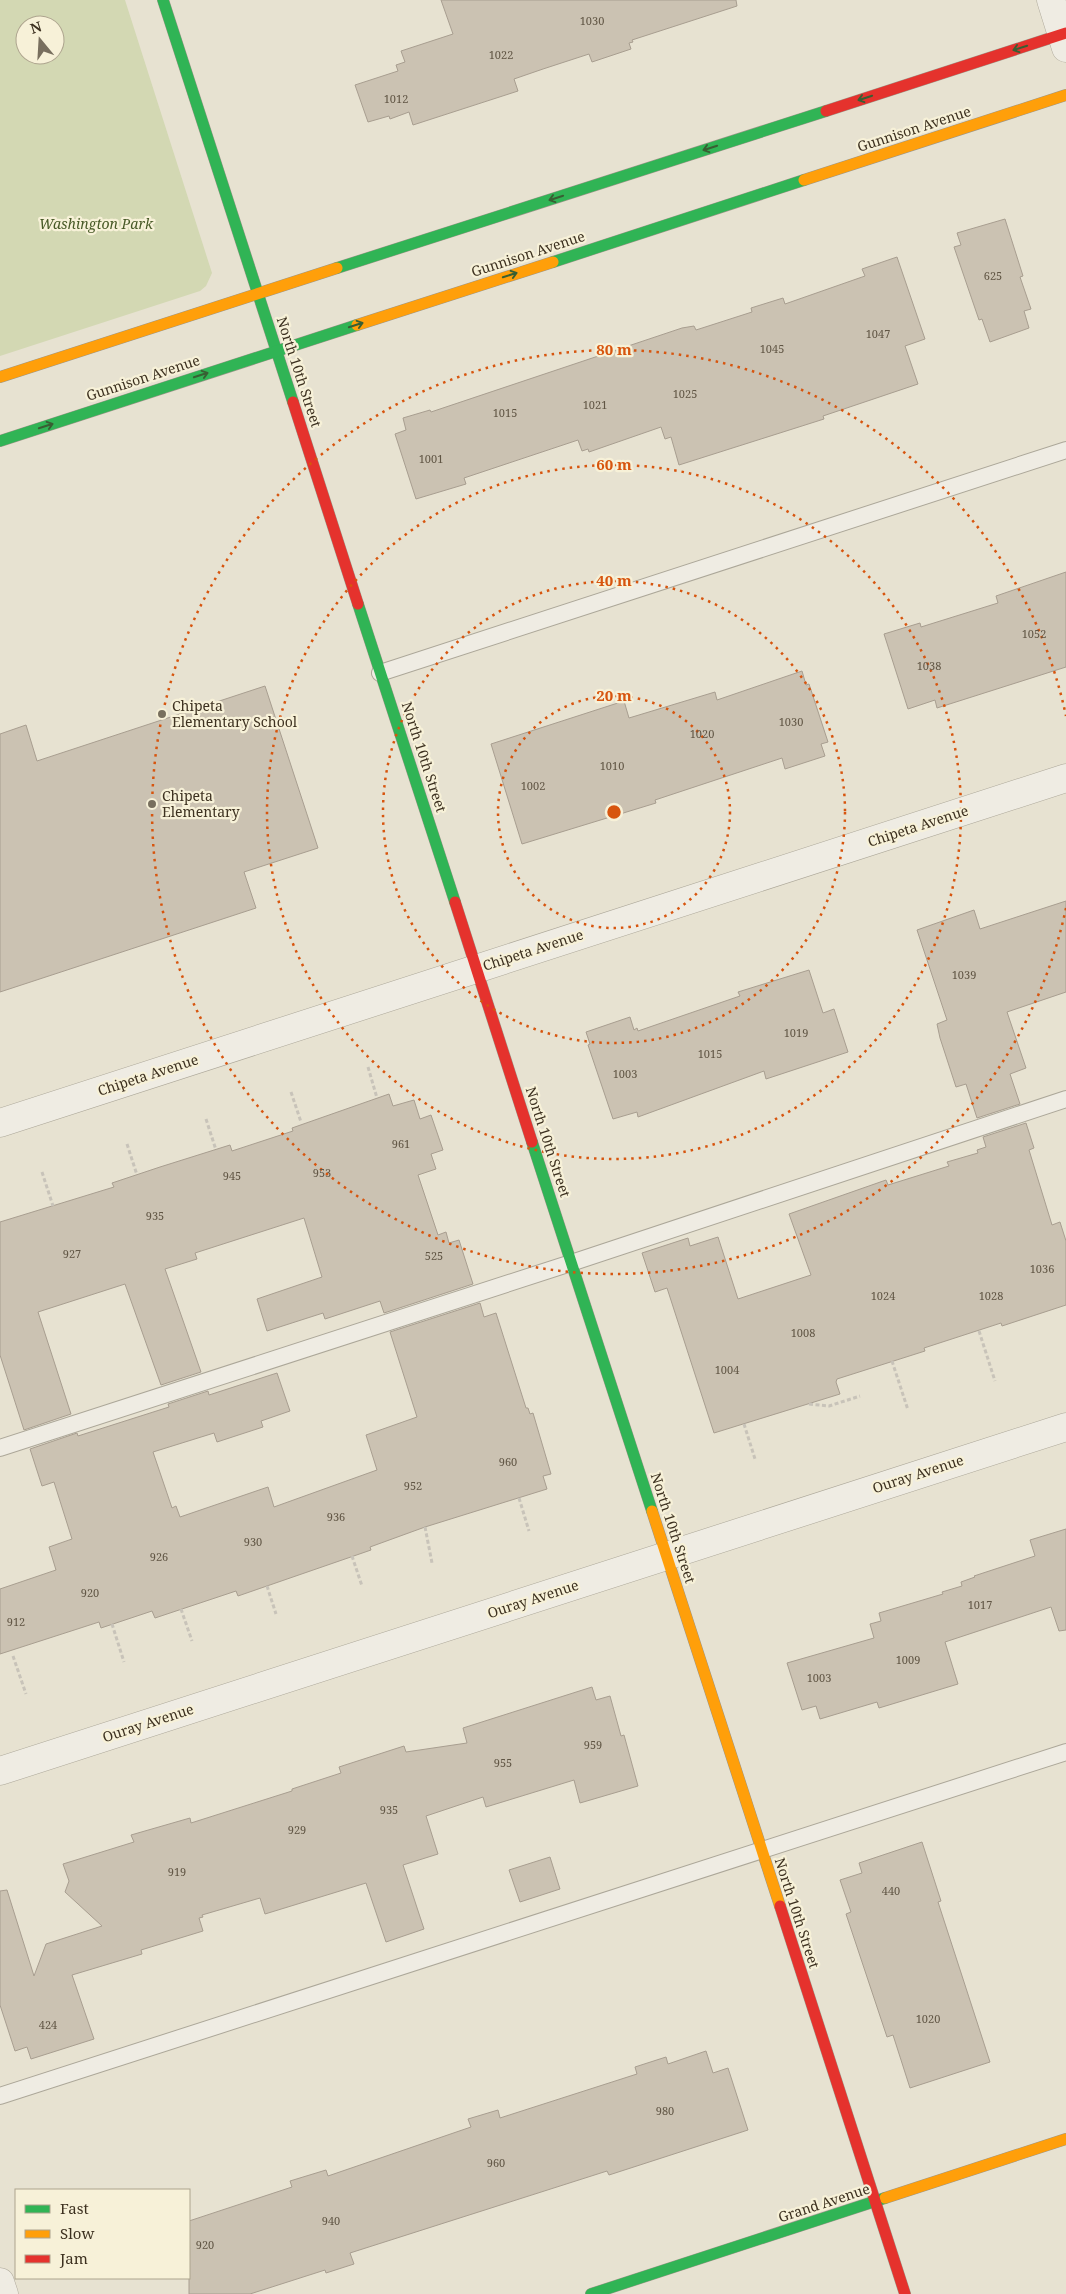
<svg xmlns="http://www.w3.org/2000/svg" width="1066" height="2294" viewBox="0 0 1066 2294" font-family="'Noto Serif',serif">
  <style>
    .green { fill: #d3d8b3; fill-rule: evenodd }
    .building { fill: #cbc2b2; stroke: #a89e90 }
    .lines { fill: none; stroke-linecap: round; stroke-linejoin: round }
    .lane-casing { stroke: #aca799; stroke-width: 18 }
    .street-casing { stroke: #aca799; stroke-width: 29 }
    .fast-casing { stroke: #9c9689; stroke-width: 12 }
    .slow-casing { stroke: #9c9689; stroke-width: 12 }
    .jam-casing { stroke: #9c9689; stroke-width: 12 }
    .path { stroke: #c8c3b9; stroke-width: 3; stroke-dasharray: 4 2.5; stroke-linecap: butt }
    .lane { stroke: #efece3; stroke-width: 16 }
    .street { stroke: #efece3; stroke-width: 28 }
    .fast { stroke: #30b455; stroke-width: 11 }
    .slow { stroke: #ff9f0a; stroke-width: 11 }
    .jam { stroke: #e5322d; stroke-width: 11 }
    .oneway { stroke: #385f33 }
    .ring { fill: none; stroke: #d7550e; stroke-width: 2.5; stroke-dasharray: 2.5 5 }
    .poi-dot { fill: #786f5e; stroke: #f7f1d8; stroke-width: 2 }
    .labels { text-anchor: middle; stroke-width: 4.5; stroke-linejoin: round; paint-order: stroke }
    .number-label { font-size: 11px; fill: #605544 }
    .street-label { font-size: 14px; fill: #3d3120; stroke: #f7f1d8 }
    .park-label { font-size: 14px; font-style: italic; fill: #475926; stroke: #f7f1d8 }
    .poi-label { font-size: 14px; fill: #3d3120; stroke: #f7f1d8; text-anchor: start }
    .centre { fill: #d7550e; stroke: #f7f1d8; stroke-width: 2.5 }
    .ring-label { font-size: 15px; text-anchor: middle; font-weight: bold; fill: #d7550e; stroke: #f7f1d8; stroke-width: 4.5; stroke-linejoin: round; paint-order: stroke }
  </style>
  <rect width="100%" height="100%" fill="#e7e2d1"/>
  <!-- green -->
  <path class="green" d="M 0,0 L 125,0 L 212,273 L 206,286 L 200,291 L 0,356 ZM 25,25 L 55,25 L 55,55 L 25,55 Z"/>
  <!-- building -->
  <g class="building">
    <path d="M 441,0 L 736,0 L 737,6 L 632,40 L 633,42 L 629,43 L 631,49 L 592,62 L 589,54 L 543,69 L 514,79 L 518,91 L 413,125 L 409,112 L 390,119 L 389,116 L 368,122 L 355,85 L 398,71 L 396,65 L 405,62 L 401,51 L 453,34 Z"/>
    <path d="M 1005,219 L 1023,276 L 1020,277 L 1031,309 L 1024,311 L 1029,328 L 990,342 L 982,319 L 979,320 L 954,247 L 961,245 L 957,233 Z"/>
    <path d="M 897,257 L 925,339 L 905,346 L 918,384 L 823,416 L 824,419 L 679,465 L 671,437 L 665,439 L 661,427 L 589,452 L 588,449 L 582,451 L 578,440 L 464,478 L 466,484 L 416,499 L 395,434 L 406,430 L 403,418 L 430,410 L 431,412 L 682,328 L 694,326 L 696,330 L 752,312 L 751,308 L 783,298 L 785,304 L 865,276 L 862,269 Z"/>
    <path d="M 1066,572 L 1066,667 L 937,708 L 935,700 L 908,709 L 884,634 L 920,623 L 921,627 L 998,603 L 996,596 Z"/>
    <path d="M 802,671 L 806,685 L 809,684 L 828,742 L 821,744 L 825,756 L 785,769 L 782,758 L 655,800 L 656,803 L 522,844 L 491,744 L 624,701 L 629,718 L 715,692 L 717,700 Z"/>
    <path d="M 265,686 L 318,848 L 244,872 L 256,908 L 0,992 L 0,734 L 26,725 L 37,761 Z"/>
    <path d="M 1066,901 L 1066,992 L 1007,1012 L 1026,1068 L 1010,1074 L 1020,1104 L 977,1118 L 966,1084 L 956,1087 L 940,1038 L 937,1024 L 947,1020 L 917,930 L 974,910 L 980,929 Z"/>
    <path d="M 809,970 L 823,1013 L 834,1009 L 848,1052 L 766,1079 L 764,1071 L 638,1117 L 637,1112 L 613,1119 L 588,1045 L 590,1044 L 586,1032 L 630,1017 L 634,1030 L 637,1028 L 638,1031 L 740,996 L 738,992 Z"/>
    <path d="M 389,1094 L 393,1106 L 414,1100 L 420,1119 L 431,1115 L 443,1150 L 431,1154 L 436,1169 L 418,1175 L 438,1235 L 446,1232 L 449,1243 L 459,1240 L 473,1284 L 384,1313 L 380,1301 L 325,1319 L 323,1313 L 267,1331 L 257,1299 L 322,1277 L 304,1218 L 195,1253 L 197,1259 L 165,1269 L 201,1372 L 161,1385 L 125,1284 L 38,1312 L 71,1414 L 24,1430 L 0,1355 L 0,1222 L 114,1187 L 112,1183 L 160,1167 L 230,1145 L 232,1151 L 293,1131 L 292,1128 Z"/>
    <path d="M 1026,1123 L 1034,1148 L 1029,1150 L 1052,1225 L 1060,1222 L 1066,1241 L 1066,1305 L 1002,1326 L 1001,1323 L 924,1348 L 925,1351 L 837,1379 L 836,1382 L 840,1394 L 714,1433 L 667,1288 L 655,1292 L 642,1253 L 688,1238 L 690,1246 L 718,1237 L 738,1299 L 811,1275 L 789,1214 L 886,1180 L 888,1185 L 949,1166 L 947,1162 L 978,1153 L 977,1150 L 986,1147 L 983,1137 Z"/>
    <path d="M 480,1303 L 484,1317 L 496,1313 L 526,1408 L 528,1408 L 530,1414 L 533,1413 L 551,1474 L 543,1476 L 547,1489 L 425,1527 L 370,1547 L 371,1550 L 238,1596 L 236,1591 L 155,1618 L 152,1611 L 101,1628 L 99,1622 L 0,1654 L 0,1589 L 56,1570 L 49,1547 L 72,1539 L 54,1482 L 42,1486 L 30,1449 L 77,1433 L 78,1436 L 169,1407 L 168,1404 L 208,1391 L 209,1395 L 277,1373 L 290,1411 L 261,1421 L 263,1427 L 217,1442 L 214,1433 L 153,1452 L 172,1508 L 176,1506 L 180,1517 L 268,1487 L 274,1507 L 377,1470 L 366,1435 L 417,1417 L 390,1332 Z"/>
    <path d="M 1066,1529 L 1066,1630 L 1059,1631 L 1051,1607 L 945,1642 L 958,1684 L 879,1708 L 877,1702 L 820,1719 L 816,1706 L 802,1710 L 787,1663 L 874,1638 L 870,1624 L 881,1621 L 879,1613 L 943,1594 L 942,1592 L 962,1586 L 961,1582 L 975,1577 L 974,1576 L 1035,1556 L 1030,1540 Z"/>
    <path d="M 592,1687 L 596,1700 L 610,1696 L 621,1736 L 624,1735 L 638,1786 L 580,1803 L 574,1780 L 486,1807 L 483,1797 L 426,1816 L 438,1854 L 403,1865 L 424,1929 L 386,1942 L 366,1883 L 265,1914 L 260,1898 L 202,1915 L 203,1917 L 199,1918 L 203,1931 L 141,1950 L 142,1954 L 72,1975 L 94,2039 L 31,2059 L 27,2047 L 15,2051 L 0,2005 L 0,1891 L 7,1890 L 34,1976 L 46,1944 L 102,1926 L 65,1892 L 69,1881 L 63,1864 L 134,1842 L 131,1835 L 190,1818 L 191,1823 L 292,1791 L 292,1789 L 341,1773 L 339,1767 L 404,1746 L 406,1752 L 467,1743 L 463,1728 Z"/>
    <path d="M 922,1842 L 941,1901 L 938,1902 L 990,2062 L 910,2088 L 893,2035 L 887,2037 L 846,1914 L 851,1912 L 840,1880 L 862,1873 L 859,1863 Z"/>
    <path d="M 550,1857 L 560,1889 L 520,1902 L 509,1870 Z"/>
    <path d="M 706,2051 L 713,2073 L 728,2068 L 748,2130 L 609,2175 L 607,2171 L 350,2253 L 354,2264 L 326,2273 L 325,2270 L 250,2294 L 189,2294 L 189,2221 L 292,2187 L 290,2181 L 326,2170 L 328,2176 L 471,2127 L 468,2119 L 498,2110 L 500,2118 L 637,2074 L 635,2067 L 666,2057 L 668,2064 Z"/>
  </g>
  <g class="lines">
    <!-- lane casing -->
    <g class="lane-casing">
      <g id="lane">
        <path d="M 380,673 L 1066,450"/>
        <path d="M 0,1448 L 571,1263 L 1066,1099"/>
        <path d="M 0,2096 L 1066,1752"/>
      </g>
    </g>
    <!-- street casing -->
    <g class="street-casing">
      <g id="street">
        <path d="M 1051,0 L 1066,48"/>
        <path d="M 0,1123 L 1066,778"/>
        <path d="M 0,1771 L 1066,1427"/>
        <path d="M 0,2282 L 4,2294"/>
      </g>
    </g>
    <!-- fast casing -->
    <g class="fast-casing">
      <g id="fast">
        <path d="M 163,0 L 293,402"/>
        <path d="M 553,262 L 804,180"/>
        <path d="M 337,268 L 826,111"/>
        <path d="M 0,441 L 357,325"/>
        <path d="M 358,604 L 455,902"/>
        <path d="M 532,1142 L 652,1511"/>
        <path d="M 591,2294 L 885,2198"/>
      </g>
    </g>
    <!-- slow casing -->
    <g class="slow-casing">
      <g id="slow">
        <path d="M 804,180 L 1066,95"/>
        <path d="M 357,325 L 553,262"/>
        <path d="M 0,377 L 337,268"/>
        <path d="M 652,1511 L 780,1906"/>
        <path d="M 885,2198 L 1066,2139"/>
      </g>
    </g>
    <!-- jam casing -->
    <g class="jam-casing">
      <g id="jam">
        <path d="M 826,111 L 1066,33"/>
        <path d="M 293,402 L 358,604"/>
        <path d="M 455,902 L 532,1142"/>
        <path d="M 780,1906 L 905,2294"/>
      </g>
    </g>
    <!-- path -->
    <g class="path">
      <path d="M 368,1067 L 377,1098"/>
      <path d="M 291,1092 L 301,1122"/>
      <path d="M 206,1119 L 216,1150"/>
      <path d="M 127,1144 L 137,1175"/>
      <path d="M 42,1172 L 53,1206"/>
      <path d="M 979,1331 L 995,1381"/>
      <path d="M 892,1361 L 908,1410"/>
      <path d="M 809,1404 L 829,1406 L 860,1396"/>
      <path d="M 744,1424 L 755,1459"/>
      <path d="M 519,1498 L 529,1531"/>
      <path d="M 425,1527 L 432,1563"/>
      <path d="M 352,1556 L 362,1586"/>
      <path d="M 267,1586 L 276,1614"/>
      <path d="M 181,1609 L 192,1641"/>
      <path d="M 112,1624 L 124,1662"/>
      <path d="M 13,1656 L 26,1694"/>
    </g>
    <!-- lane -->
    <use href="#lane" class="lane"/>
    <!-- street -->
    <use href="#street" class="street"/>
    <!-- fast -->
    <use href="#fast" class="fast"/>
    <!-- slow -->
    <use href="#slow" class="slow"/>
    <!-- jam -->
    <use href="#jam" class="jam"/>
  </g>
  <!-- one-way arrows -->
  <defs><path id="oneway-shaft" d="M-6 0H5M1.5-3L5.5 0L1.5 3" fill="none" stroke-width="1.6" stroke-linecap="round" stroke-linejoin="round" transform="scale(1.25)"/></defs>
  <g class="oneway">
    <use href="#oneway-shaft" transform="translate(1020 48) rotate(162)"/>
    <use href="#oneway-shaft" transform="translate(865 98) rotate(162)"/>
    <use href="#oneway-shaft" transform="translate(710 148) rotate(162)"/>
    <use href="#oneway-shaft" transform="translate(556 198) rotate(162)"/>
    <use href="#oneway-shaft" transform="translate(510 275) rotate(-18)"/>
    <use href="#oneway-shaft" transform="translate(356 325) rotate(-18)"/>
    <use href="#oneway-shaft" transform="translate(201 375) rotate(-18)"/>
    <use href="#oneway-shaft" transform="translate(46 426) rotate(-18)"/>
  </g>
  <!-- distance rings -->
  <g class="ring">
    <circle cx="614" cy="812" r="116"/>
    <circle cx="614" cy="812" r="231"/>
    <circle cx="614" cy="812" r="347"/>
    <path d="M1066 908A462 462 0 1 1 1066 716"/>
  </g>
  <!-- markers -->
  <g class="poi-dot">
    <circle cx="162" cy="714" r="5"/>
    <circle cx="152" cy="804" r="5"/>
  </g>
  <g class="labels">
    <!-- number labels -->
    <g class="number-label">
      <text x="592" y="25">1030</text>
      <text x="501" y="59">1022</text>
      <text x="396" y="103">1012</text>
      <text x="993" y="280">625</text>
      <text x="878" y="338">1047</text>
      <text x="772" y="353">1045</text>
      <text x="685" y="398">1025</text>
      <text x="595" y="409">1021</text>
      <text x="505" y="417">1015</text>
      <text x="431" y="463">1001</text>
      <text x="1034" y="638">1052</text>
      <text x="929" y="670">1038</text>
      <text x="791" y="726">1030</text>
      <text x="702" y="738">1020</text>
      <text x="612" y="770">1010</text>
      <text x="533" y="790">1002</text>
      <text x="964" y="979">1039</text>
      <text x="796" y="1037">1019</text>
      <text x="710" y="1058">1015</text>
      <text x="625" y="1078">1003</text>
      <text x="401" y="1148">961</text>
      <text x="322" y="1177">953</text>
      <text x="232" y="1180">945</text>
      <text x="155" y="1220">935</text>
      <text x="72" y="1258">927</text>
      <text x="434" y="1260">525</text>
      <text x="1042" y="1273">1036</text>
      <text x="883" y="1300">1024</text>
      <text x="991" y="1300">1028</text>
      <text x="803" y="1337">1008</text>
      <text x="727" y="1374">1004</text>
      <text x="508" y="1466">960</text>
      <text x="413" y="1490">952</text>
      <text x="336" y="1521">936</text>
      <text x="253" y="1546">930</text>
      <text x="159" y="1561">926</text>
      <text x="90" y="1597">920</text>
      <text x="980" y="1609">1017</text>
      <text x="16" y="1626">912</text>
      <text x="908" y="1664">1009</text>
      <text x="819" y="1682">1003</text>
      <text x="593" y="1749">959</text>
      <text x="503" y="1767">955</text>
      <text x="389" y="1814">935</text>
      <text x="297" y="1834">929</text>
      <text x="177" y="1876">919</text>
      <text x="891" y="1895">440</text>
      <text x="928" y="2023">1020</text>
      <text x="48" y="2029">424</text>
      <text x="665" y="2115">980</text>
      <text x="496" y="2167">960</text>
      <text x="331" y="2225">940</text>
      <text x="205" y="2249">920</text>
    </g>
    <!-- street labels -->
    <g class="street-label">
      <text transform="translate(914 129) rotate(-18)" y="5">Gunnison Avenue</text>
      <text transform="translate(528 254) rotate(-18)" y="5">Gunnison Avenue</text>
      <text transform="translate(299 372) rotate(72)" y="5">North 10th Street</text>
      <text transform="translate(143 378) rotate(-18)" y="5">Gunnison Avenue</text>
      <text transform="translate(424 757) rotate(72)" y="5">North 10th Street</text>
      <text transform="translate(918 826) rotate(-18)" y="5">Chipeta Avenue</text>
      <text transform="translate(533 950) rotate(-18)" y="5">Chipeta Avenue</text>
      <text transform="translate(148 1075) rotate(-18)" y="5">Chipeta Avenue</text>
      <text transform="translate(548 1142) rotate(72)" y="5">North 10th Street</text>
      <text transform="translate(918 1474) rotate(-18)" y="5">Ouray Avenue</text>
      <text transform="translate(673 1528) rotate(72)" y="5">North 10th Street</text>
      <text transform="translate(533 1599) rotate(-18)" y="5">Ouray Avenue</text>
      <text transform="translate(148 1723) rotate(-18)" y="5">Ouray Avenue</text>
      <text transform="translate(797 1913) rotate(72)" y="5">North 10th Street</text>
      <text transform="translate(824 2203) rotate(-18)" y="5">Grand Avenue</text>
    </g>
    <!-- park labels -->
    <g class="park-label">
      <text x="96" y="229">Washington Park</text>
    </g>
    <!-- poi labels -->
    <g class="poi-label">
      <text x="172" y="711">Chipeta<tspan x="172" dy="16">Elementary School</tspan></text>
      <text x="162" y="801">Chipeta<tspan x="162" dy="16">Elementary</tspan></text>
    </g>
  </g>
  <circle cx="614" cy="812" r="8" class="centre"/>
  <g class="ring-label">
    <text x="614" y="355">80 m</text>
    <text x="614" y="470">60 m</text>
    <text x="614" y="586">40 m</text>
    <text x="614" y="701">20 m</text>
  </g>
  <!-- legend -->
  <rect x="15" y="2189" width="175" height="90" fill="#f7f1d8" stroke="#ada48e"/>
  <rect x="25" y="2205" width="25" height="8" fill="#30b455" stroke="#ada48e"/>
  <text x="60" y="2214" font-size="15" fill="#3d3120">Fast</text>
  <rect x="25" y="2230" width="25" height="8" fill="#ff9f0a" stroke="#ada48e"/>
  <text x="60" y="2239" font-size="15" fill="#3d3120">Slow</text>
  <rect x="25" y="2255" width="25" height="8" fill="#e5322d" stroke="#ada48e"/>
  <text x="60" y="2264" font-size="15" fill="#3d3120">Jam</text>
  <!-- north arrow -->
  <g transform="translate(40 40) rotate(342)"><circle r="24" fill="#f7f1d8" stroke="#ada48e"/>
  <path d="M0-4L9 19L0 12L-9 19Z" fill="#786f5e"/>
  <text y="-8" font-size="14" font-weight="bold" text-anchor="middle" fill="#3d3120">N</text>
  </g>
</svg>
